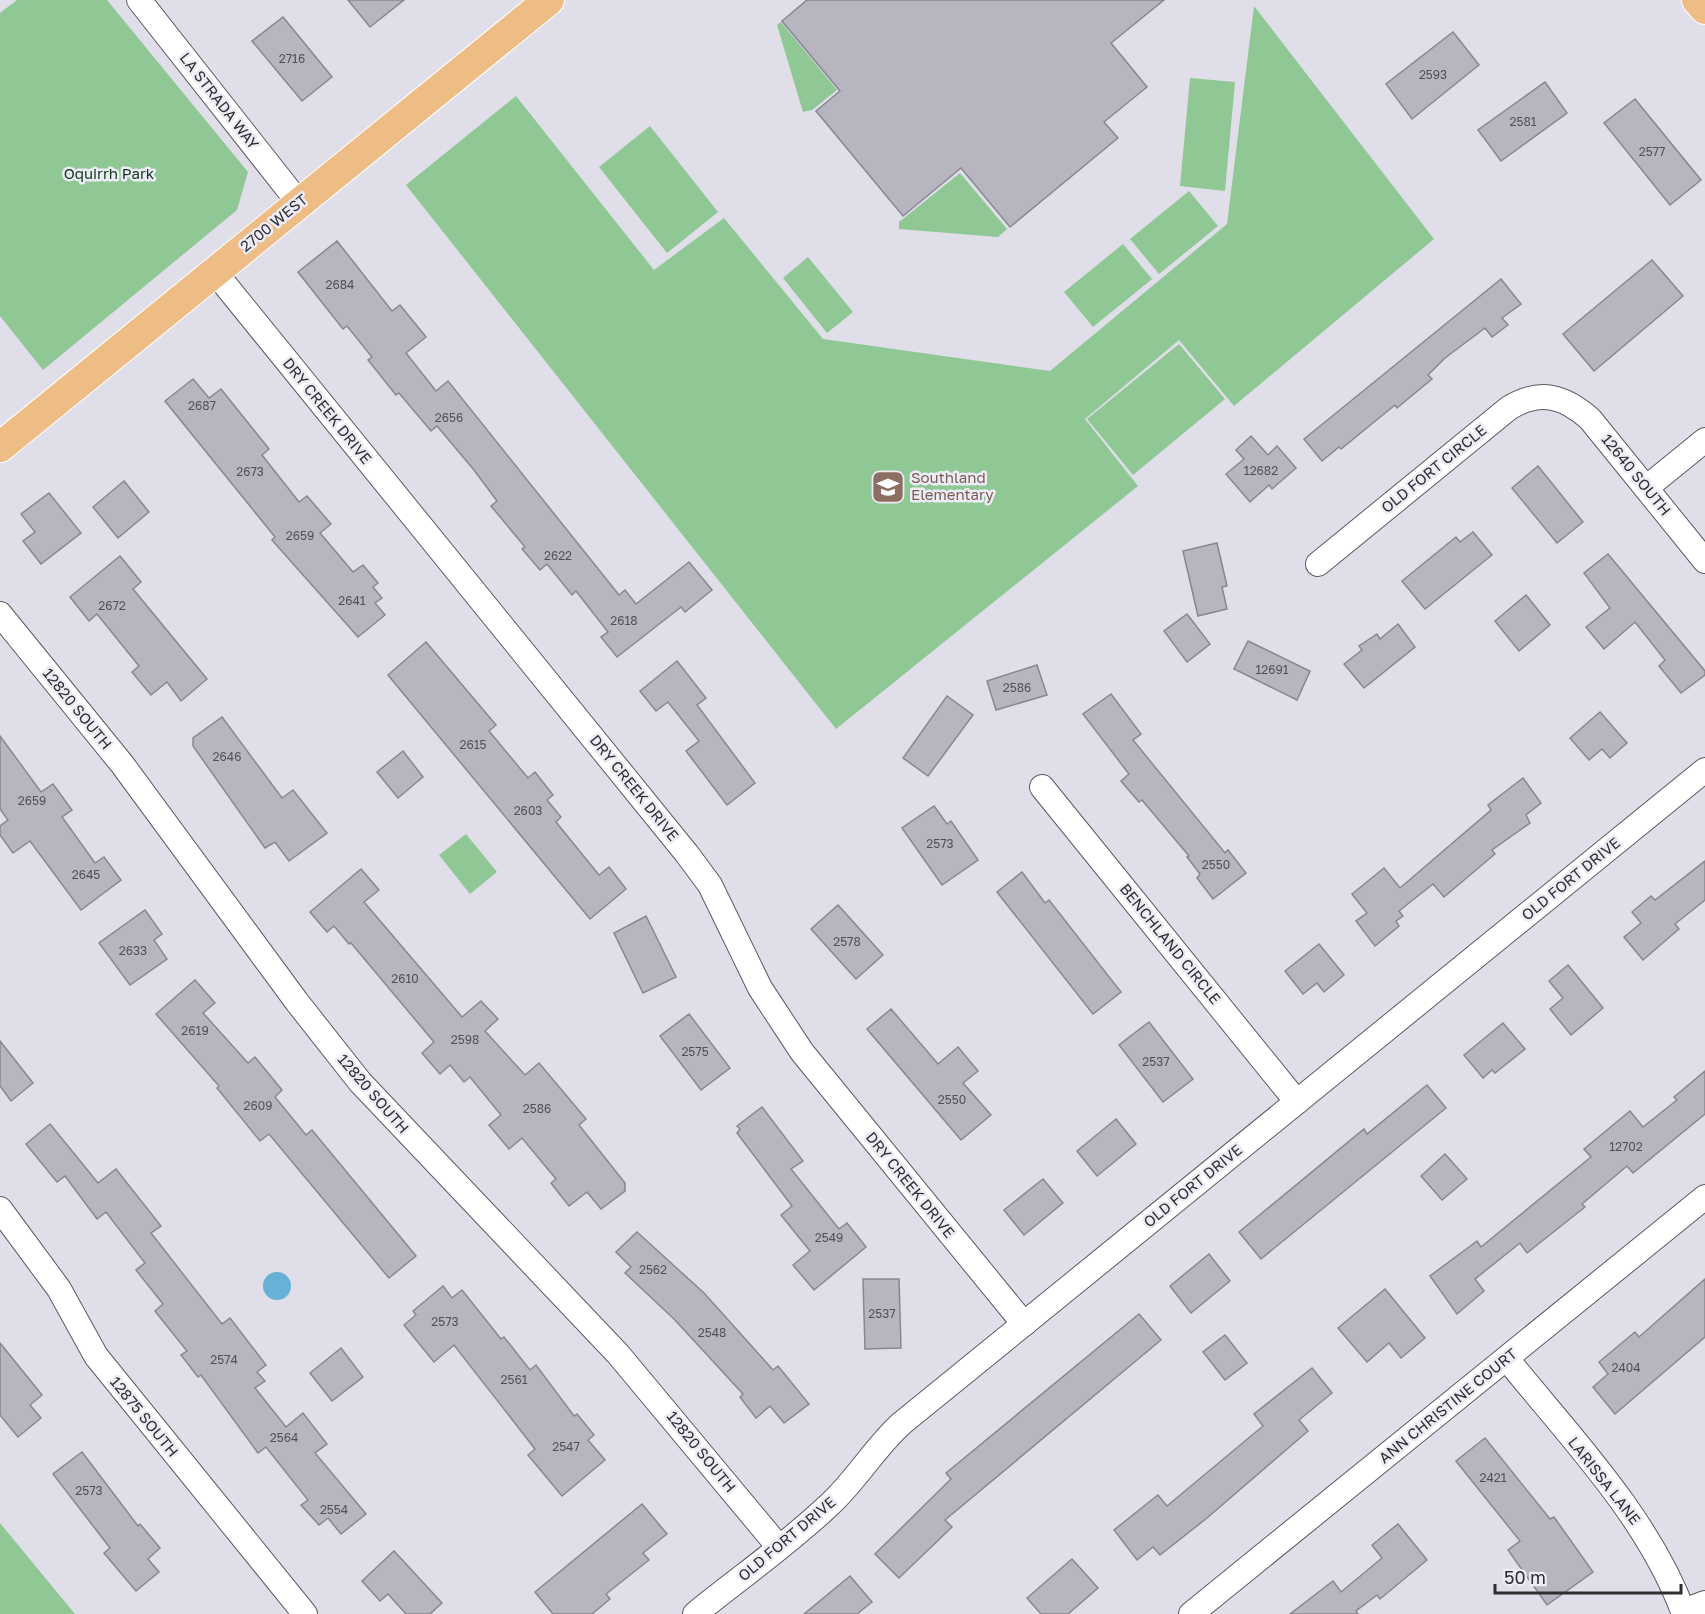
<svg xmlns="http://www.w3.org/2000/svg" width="1705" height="1614" viewBox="0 0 1705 1614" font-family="'Golos Text',sans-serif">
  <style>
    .green { fill: #8fc795 }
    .water { fill: #66b1d5 }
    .building { fill: #b7b6c0; stroke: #888791; stroke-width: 1.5 }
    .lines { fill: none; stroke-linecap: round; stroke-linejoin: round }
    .minor-casing { stroke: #5b5a63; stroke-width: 26 }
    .major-casing { stroke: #fff; stroke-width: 32 }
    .minor { stroke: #fff; stroke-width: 24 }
    .major { stroke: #edbd85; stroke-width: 30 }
    .labels { text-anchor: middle; stroke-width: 5; stroke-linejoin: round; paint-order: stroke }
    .number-label { font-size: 12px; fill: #515056 }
    .street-label { font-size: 15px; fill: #2f2e32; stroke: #edecf6 }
    .park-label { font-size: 15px; fill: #0d3716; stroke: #edecf6 }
    .education-label { font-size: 15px; fill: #785e54; stroke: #edecf6; text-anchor: start }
  </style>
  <rect width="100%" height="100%" fill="#e0dfe9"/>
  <!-- green -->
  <g class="green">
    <path d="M 17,0 L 107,0 L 248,172 L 237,210 L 43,370 L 0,316 L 0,13 Z"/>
    <path d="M 1254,6 L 1434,239 L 1234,406 L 1179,340 L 1085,419 L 1138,486 L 836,729 L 406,185 L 516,96 L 654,270 L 724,218 L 823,339 L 1050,371 L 1227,224 Z"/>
    <path d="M 781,22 L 837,90 L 812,110 L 803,112 L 777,25 Z"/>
    <path d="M 1190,78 L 1235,82 L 1225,191 L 1180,186 Z"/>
    <path d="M 650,126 L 718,212 L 667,253 L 599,167 Z"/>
    <path d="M 960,173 L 1007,229 L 998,237 L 899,229 L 899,222 Z"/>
    <path d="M 1189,191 L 1218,226 L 1159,274 L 1130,239 Z"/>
    <path d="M 1123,244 L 1152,279 L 1093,327 L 1064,292 Z"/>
    <path d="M 808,257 L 853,312 L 827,333 L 783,278 Z"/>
    <path d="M 1179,344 L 1225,399 L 1133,475 L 1087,419 Z"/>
    <path d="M 466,834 L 497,872 L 470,894 L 439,855 Z"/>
    <path d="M 0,1523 L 75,1614 L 0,1614 Z"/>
  </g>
  <!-- water -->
  <circle class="water" cx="277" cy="1286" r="14"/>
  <!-- building -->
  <g class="building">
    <path d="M 348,0 L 404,0 L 370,27 Z"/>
    <path d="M 807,0 L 1164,0 L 1111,43 L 1147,87 L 1104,122 L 1118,138 L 1010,227 L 961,168 L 903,216 L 816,111 L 840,91 L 782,21 Z"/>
    <path d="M 283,17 L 332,77 L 302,101 L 252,41 Z"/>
    <path d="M 1453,32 L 1479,65 L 1412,119 L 1386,84 Z"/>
    <path d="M 1545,82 L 1567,113 L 1501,161 L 1478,130 Z"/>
    <path d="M 1635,99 L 1701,180 L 1670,205 L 1604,123 Z"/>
    <path d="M 337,241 L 392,311 L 400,305 L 426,337 L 406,353 L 436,391 L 448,381 L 619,595 L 625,590 L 636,604 L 689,562 L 712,590 L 685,612 L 681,607 L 617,657 L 601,637 L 608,632 L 576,591 L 572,595 L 547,564 L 540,570 L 522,549 L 525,547 L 491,506 L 497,501 L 474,470 L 437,426 L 431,431 L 399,393 L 396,395 L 368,360 L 372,357 L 347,326 L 343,329 L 298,272 Z"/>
    <path d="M 1652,260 L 1683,296 L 1594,371 L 1563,334 Z"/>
    <path d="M 1501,279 L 1521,304 L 1502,318 L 1508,325 L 1492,337 L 1485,328 L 1445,358 L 1428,375 L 1432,379 L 1397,408 L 1395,405 L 1341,449 L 1339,447 L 1322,461 L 1304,439 Z"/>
    <path d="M 193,379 L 209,398 L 221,389 L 269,449 L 262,455 L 299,502 L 307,496 L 331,524 L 320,533 L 353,572 L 363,565 L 378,583 L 373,587 L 382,598 L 375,603 L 385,615 L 358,637 L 272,540 L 275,537 L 165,401 Z"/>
    <path d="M 1251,436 L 1268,455 L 1277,446 L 1296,468 L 1272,489 L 1269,485 L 1250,502 L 1226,474 L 1244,459 L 1236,450 Z"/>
    <path d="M 1538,466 L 1583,522 L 1557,543 L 1512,488 Z"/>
    <path d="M 124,481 L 149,512 L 118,538 L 93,507 Z"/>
    <path d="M 49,493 L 81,533 L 41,564 L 23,541 L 35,532 L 21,514 Z"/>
    <path d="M 1473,532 L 1492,555 L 1425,609 L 1402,581 L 1456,537 L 1460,542 Z"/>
    <path d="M 1217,543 L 1227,586 L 1222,587 L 1227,609 L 1198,616 L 1183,551 Z"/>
    <path d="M 1608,554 L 1705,671 L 1705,675 L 1681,693 L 1659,666 L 1665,660 L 1635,622 L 1604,649 L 1586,627 L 1610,608 L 1584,573 Z"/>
    <path d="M 120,556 L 141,582 L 133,589 L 207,679 L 181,701 L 167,682 L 151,695 L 132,672 L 139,666 L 97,614 L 89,621 L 70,597 Z"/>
    <path d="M 1526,595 L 1550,625 L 1519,651 L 1495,621 Z"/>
    <path d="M 1187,614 L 1210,644 L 1187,662 L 1164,631 Z"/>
    <path d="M 1398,624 L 1415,647 L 1364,688 L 1344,664 L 1362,650 L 1359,646 L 1377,634 L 1380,639 Z"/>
    <path d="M 1248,641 L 1310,671 L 1297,700 L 1234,669 Z"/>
    <path d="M 426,642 L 496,725 L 489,731 L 528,778 L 535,772 L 553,795 L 547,800 L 561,817 L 556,822 L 599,875 L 609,867 L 626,889 L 590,919 L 388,675 Z"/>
    <path d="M 677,661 L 706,698 L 697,705 L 755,783 L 727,805 L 686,751 L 699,741 L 668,702 L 656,711 L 640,691 Z"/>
    <path d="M 1037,665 L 1047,695 L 996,710 L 987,681 Z"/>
    <path d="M 1111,694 L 1141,734 L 1133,740 L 1225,853 L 1228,850 L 1246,873 L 1213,899 L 1197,878 L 1200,874 L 1187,857 L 1189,856 L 1142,800 L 1139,802 L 1121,781 L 1129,774 L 1083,714 Z"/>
    <path d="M 947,696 L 973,715 L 928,776 L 903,758 Z"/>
    <path d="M 1600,712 L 1627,743 L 1610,758 L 1602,749 L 1589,760 L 1570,738 Z"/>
    <path d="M 222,717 L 282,798 L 293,790 L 327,833 L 289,861 L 275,842 L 265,848 L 193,746 L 193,738 Z"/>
    <path d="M 0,736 L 41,792 L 53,784 L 72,810 L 62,817 L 95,863 L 104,857 L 121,880 L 81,910 L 30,841 L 13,853 L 0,835 L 0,826 L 8,820 L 0,809 Z"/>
    <path d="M 403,751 L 423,777 L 398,798 L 377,772 Z"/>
    <path d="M 1523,778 L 1541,803 L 1526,815 L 1530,823 L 1492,850 L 1495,854 L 1444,897 L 1433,884 L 1399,911 L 1403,916 L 1396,921 L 1399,926 L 1375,946 L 1356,921 L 1367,913 L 1352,894 L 1384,868 L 1400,888 L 1491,810 L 1488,805 Z"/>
    <path d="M 934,806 L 947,824 L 951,821 L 978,860 L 942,885 L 902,828 Z"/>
    <path d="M 1705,861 L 1705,900 L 1675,924 L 1679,929 L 1643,960 L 1624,937 L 1641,923 L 1632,912 L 1651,896 L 1655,900 Z"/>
    <path d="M 361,869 L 379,890 L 364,902 L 462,1017 L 481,1001 L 498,1019 L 485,1031 L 525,1075 L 539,1063 L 586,1119 L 579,1125 L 625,1183 L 625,1191 L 601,1209 L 587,1192 L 569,1206 L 551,1183 L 556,1179 L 522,1138 L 509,1149 L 489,1125 L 501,1115 L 470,1077 L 464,1082 L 450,1065 L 440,1074 L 422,1053 L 434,1042 L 351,943 L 349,944 L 334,926 L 327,932 L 310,912 Z"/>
    <path d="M 1022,872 L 1045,903 L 1049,900 L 1121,992 L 1093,1014 L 997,892 Z"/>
    <path d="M 838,905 L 883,955 L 856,979 L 811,929 Z"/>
    <path d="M 145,910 L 162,934 L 154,940 L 167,959 L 130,985 L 99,943 Z"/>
    <path d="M 646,916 L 676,977 L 643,993 L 614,933 Z"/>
    <path d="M 1319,944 L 1344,975 L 1324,992 L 1317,983 L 1303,994 L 1285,971 Z"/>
    <path d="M 1568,965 L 1603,1008 L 1571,1035 L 1550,1009 L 1563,998 L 1549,981 Z"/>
    <path d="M 195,980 L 215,1003 L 203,1013 L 248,1063 L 255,1057 L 282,1090 L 275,1097 L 306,1135 L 312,1130 L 416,1256 L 389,1278 L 269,1134 L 260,1141 L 217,1088 L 219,1086 L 156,1014 Z"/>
    <path d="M 891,1009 L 938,1064 L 958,1047 L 978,1071 L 963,1083 L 991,1115 L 961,1140 L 867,1029 Z"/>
    <path d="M 689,1014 L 730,1068 L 701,1090 L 660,1036 Z"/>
    <path d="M 1149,1022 L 1193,1079 L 1163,1102 L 1119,1045 Z"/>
    <path d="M 1503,1023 L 1525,1049 L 1495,1073 L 1492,1070 L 1483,1078 L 1464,1055 Z"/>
    <path d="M 0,1041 L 33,1083 L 11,1101 L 0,1086 Z"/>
    <path d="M 1705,1071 L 1705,1114 L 1633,1173 L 1627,1166 L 1582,1204 L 1585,1207 L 1527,1253 L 1520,1243 L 1475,1279 L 1484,1291 L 1457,1314 L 1430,1276 L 1477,1241 L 1481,1247 L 1591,1157 L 1584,1149 L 1630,1111 L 1643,1127 L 1677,1100 L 1674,1097 Z"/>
    <path d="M 1427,1085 L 1446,1108 L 1261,1259 L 1239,1232 L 1364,1129 L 1367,1134 Z"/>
    <path d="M 762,1107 L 803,1161 L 791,1169 L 839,1229 L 847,1223 L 866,1247 L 814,1290 L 793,1265 L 810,1251 L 781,1215 L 792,1206 L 737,1133 L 740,1129 L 737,1126 Z"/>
    <path d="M 1116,1119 L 1136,1144 L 1097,1176 L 1077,1151 Z"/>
    <path d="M 50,1124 L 98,1183 L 116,1169 L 161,1226 L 151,1233 L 222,1324 L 230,1318 L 266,1365 L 257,1372 L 265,1381 L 255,1388 L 286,1427 L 303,1413 L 327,1444 L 315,1453 L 366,1514 L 341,1534 L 328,1518 L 319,1525 L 301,1505 L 308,1500 L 266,1447 L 258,1453 L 201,1375 L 198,1377 L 181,1355 L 187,1351 L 155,1311 L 163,1304 L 136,1270 L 145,1263 L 106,1212 L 97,1219 L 65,1176 L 57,1182 L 26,1144 Z"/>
    <path d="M 1445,1154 L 1467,1179 L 1442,1200 L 1421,1176 Z"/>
    <path d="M 1043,1179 L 1063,1203 L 1024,1235 L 1004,1210 Z"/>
    <path d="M 637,1232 L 704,1293 L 773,1370 L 778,1366 L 809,1404 L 784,1423 L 770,1406 L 756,1418 L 740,1397 L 743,1394 L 674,1319 L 625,1273 L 631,1267 L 616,1252 Z"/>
    <path d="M 1209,1254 L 1230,1281 L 1191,1313 L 1170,1286 Z"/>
    <path d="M 863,1279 L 899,1279 L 901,1348 L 865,1349 Z"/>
    <path d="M 1705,1279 L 1705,1337 L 1615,1414 L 1593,1387 L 1608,1374 L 1599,1362 L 1635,1332 L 1639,1337 Z"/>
    <path d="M 443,1286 L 452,1298 L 462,1290 L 501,1339 L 504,1337 L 530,1370 L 536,1365 L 574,1416 L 577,1414 L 594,1435 L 588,1440 L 605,1460 L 562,1496 L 528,1455 L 535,1449 L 454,1345 L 434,1362 L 404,1325 L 416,1315 L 413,1311 Z"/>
    <path d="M 1385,1289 L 1425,1338 L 1401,1358 L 1389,1343 L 1367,1362 L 1338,1328 Z"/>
    <path d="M 1139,1314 L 1161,1340 L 945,1520 L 952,1527 L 899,1578 L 875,1554 L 951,1479 L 946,1473 Z"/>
    <path d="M 1225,1335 L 1247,1363 L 1225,1380 L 1203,1352 Z"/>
    <path d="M 0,1343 L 42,1395 L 30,1405 L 41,1418 L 18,1437 L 0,1415 Z"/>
    <path d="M 341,1348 L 363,1377 L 332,1401 L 310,1373 Z"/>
    <path d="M 1312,1368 L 1332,1393 L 1299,1420 L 1308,1431 L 1207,1518 L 1160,1555 L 1153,1547 L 1137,1560 L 1114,1530 L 1158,1495 L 1167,1506 L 1263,1426 L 1254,1414 Z"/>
    <path d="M 1485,1438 L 1550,1519 L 1554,1517 L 1593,1572 L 1547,1605 L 1508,1550 L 1520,1541 L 1456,1461 Z"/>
    <path d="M 82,1452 L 138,1526 L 140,1524 L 160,1548 L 148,1559 L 159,1572 L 136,1591 L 104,1553 L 110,1548 L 53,1474 Z"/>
    <path d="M 642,1504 L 667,1534 L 643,1553 L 649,1560 L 606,1594 L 610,1599 L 592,1614 L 553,1614 L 535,1592 Z"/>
    <path d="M 1398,1524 L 1427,1560 L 1380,1599 L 1377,1595 L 1356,1611 L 1358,1614 L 1290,1614 L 1333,1581 L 1341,1592 L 1382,1558 L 1372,1545 Z"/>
    <path d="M 394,1551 L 442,1603 L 430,1614 L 406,1614 L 388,1594 L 380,1601 L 362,1581 Z"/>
    <path d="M 1072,1559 L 1098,1588 L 1068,1614 L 1041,1614 L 1027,1598 Z"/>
    <path d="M 850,1576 L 872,1602 L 857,1614 L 804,1614 Z"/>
  </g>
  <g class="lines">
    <!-- minor casing -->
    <g class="minor-casing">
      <g id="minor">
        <path d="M 139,0 L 299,203"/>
        <path d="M 214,271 L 687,854 L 710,885 L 760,988 L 802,1052 L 1024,1324"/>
        <path d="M 1646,488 L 1705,440"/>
        <path d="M 1318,564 L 1509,408 C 1540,389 1564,396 1590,419 L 1705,561"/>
        <path d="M 0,614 L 122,764 L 297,1002 L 360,1082 L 618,1354 L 778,1546"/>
        <path d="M 1042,787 L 1297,1102"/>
        <path d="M 0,1209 L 59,1289 L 96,1356 L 305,1614"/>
        <path d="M 1507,1359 C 1570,1437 1649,1518 1684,1614"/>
        <path d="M 1684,1611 L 1705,1603"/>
        <path d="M 695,1614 C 739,1578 787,1545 828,1506 C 856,1481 874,1448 902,1423 L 1705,770"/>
        <path d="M 1191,1614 L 1705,1197"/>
      </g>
    </g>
    <!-- major casing -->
    <g class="major-casing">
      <g id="major">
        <path d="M 1697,0 L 1705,9"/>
        <path d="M 0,447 L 549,0"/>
      </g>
    </g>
    <!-- minor -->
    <use href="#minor" class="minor"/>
    <!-- major -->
    <use href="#major" class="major"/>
  </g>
  <!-- icons -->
  <defs>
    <g id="school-square" transform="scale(1.725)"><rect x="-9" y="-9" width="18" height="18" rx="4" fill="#8d6e63" stroke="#edecf6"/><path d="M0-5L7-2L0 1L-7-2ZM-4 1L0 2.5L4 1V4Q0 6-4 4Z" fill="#fff"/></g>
  </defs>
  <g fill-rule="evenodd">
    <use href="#school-square" x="888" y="487"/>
  </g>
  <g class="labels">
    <!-- number labels -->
    <g class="number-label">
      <text x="292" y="63">2716</text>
      <text x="1433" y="79">2593</text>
      <text x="1523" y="126">2581</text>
      <text x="1652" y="156">2577</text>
      <text x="340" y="289">2684</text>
      <text x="202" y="410">2687</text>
      <text x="449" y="422">2656</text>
      <text x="1261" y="475">12682</text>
      <text x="250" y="476">2673</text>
      <text x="300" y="540">2659</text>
      <text x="558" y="560">2622</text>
      <text x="352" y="605">2641</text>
      <text x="112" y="610">2672</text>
      <text x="624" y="625">2618</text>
      <text x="1272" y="674">12691</text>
      <text x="1017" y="692">2586</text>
      <text x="473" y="749">2615</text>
      <text x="227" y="761">2646</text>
      <text x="32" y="805">2659</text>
      <text x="528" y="815">2603</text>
      <text x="940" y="848">2573</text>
      <text x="1216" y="869">2550</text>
      <text x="86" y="879">2645</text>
      <text x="847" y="946">2578</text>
      <text x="133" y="955">2633</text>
      <text x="405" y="983">2610</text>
      <text x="195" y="1035">2619</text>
      <text x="465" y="1044">2598</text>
      <text x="695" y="1056">2575</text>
      <text x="1156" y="1066">2537</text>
      <text x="952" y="1104">2550</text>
      <text x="258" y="1110">2609</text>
      <text x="537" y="1113">2586</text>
      <text x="1626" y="1151">12702</text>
      <text x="829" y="1242">2549</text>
      <text x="653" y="1274">2562</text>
      <text x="882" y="1318">2537</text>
      <text x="445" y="1326">2573</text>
      <text x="712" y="1337">2548</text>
      <text x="224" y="1364">2574</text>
      <text x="1626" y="1372">2404</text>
      <text x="514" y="1384">2561</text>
      <text x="284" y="1442">2564</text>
      <text x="566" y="1451">2547</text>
      <text x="1493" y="1482">2421</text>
      <text x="89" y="1495">2573</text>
      <text x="334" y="1514">2554</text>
    </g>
    <!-- street labels -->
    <g class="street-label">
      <text transform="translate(219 101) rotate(52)" y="5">LA STRADA WAY</text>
      <text transform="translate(274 223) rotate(-39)" y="5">2700 WEST</text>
      <text transform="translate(327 411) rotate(51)" y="5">DRY CREEK DRIVE</text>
      <text transform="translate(1434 469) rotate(-39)" y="5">OLD FORT CIRCLE</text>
      <text transform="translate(1636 475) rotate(51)" y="5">12640 SOUTH</text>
      <text transform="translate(77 709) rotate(51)" y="5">12820 SOUTH</text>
      <text transform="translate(634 788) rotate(51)" y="5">DRY CREEK DRIVE</text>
      <text transform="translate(1571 879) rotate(-39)" y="5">OLD FORT DRIVE</text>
      <text transform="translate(1170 944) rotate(51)" y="5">BENCHLAND CIRCLE</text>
      <text transform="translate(373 1094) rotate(49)" y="5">12820 SOUTH</text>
      <text transform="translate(910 1185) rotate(51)" y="5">DRY CREEK DRIVE</text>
      <text transform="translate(1193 1186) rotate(-39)" y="5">OLD FORT DRIVE</text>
      <text transform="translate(1448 1406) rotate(-39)" y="5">ANN CHRISTINE COURT</text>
      <text transform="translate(144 1417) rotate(51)" y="5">12875 SOUTH</text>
      <text transform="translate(701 1452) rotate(51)" y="5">12820 SOUTH</text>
      <text transform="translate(1604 1481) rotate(52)" y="5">LARISSA LANE</text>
      <text transform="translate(787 1539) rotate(-40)" y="5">OLD FORT DRIVE</text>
    </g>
    <!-- park labels -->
    <g class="park-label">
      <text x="109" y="179">Oquirrh Park</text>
    </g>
    <!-- education labels -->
    <g class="education-label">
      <text x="911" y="483">Southland<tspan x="911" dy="17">Elementary</tspan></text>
    </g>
  </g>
  <!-- scale -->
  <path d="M1495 1584v9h186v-9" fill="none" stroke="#2f2e32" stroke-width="3"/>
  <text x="1504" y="1584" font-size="18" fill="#2f2e32" stroke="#edecf6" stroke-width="4.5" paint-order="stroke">50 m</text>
</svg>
